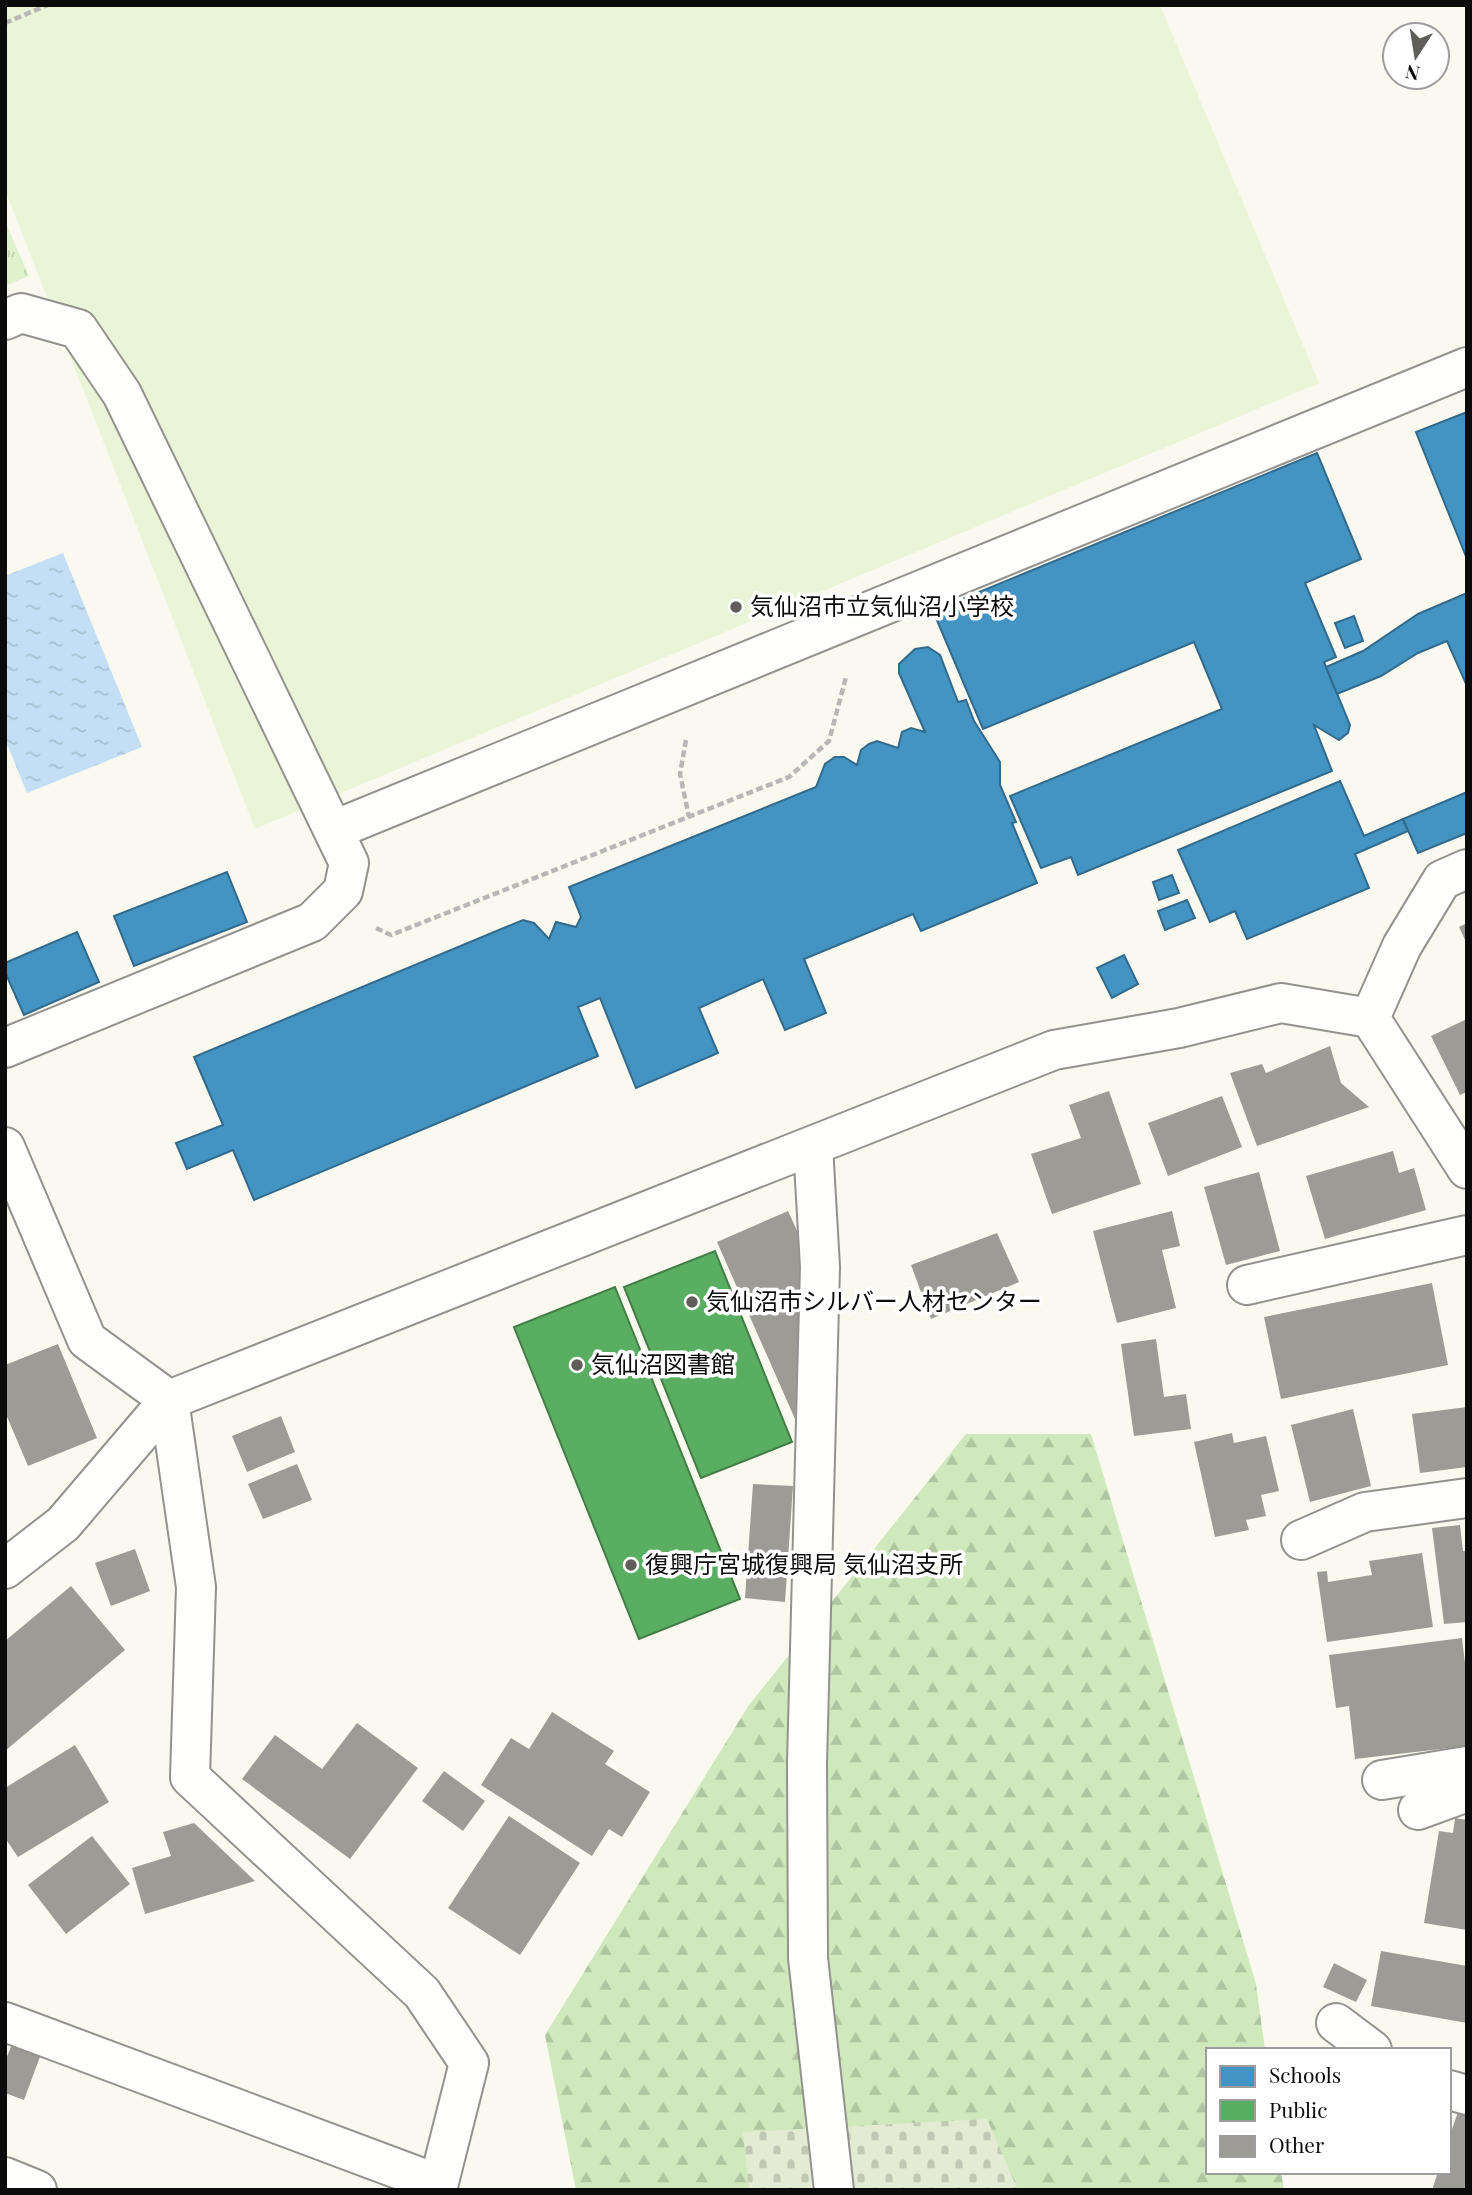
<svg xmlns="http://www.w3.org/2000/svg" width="1472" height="2195" viewBox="0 0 1472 2195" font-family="'Playfair Display','Noto Sans JP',serif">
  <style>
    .grass { fill: url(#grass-tufts) }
    .forest { fill: url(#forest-firs) }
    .cemetery { fill: url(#cemetery-stones) }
    .pitch { fill: #eaf5d8 }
    .water { fill: url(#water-ripples) }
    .schools { fill: #4393c3; stroke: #326a8c; stroke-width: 2 }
    .public { fill: #5aae61; stroke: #427d47; stroke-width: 2 }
    .building { fill: #9c9b95 }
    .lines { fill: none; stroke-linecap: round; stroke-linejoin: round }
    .minor-casing { stroke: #93928e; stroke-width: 42 }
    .path { stroke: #b7b7b5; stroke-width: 4.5; stroke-dasharray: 7 3.5; stroke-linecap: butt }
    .minor { stroke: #fefefd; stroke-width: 38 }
    .poi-dot { fill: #5f5e5b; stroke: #fff; stroke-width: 2.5 }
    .labels { text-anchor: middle; stroke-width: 7; stroke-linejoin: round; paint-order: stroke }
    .poi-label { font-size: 24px; fill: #0b0b0b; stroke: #fff; text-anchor: start }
  </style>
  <defs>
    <pattern id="grass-tufts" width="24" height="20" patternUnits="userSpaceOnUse" patternTransform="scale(1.75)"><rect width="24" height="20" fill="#e0f1ce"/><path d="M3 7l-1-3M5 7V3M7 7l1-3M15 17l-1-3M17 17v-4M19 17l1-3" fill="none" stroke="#bfcdb0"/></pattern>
    <pattern id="forest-firs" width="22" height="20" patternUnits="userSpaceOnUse" patternTransform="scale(1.75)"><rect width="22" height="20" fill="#cfe8bc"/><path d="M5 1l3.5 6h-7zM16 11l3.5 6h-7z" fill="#b0c6a0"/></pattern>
    <pattern id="cemetery-stones" width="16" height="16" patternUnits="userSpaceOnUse" patternTransform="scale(1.75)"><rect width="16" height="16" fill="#e3ebd2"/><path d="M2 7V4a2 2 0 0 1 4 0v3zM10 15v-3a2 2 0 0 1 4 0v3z" fill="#c1c8b3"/></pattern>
    <pattern id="water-ripples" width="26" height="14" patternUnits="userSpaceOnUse" patternTransform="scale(1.75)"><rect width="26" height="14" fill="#c4dff5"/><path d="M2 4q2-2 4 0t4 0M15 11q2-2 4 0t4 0" fill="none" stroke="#a7bed1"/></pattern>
  </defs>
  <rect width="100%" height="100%" fill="#faf9ef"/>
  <!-- grass -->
  <path class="grass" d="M 5,221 L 29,276 L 5,286 Z"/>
  <!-- forest -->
  <path class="forest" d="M 966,1434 L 1091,1434 L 1256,1984 L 1265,2050 L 1208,2050 L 1208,2172 L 1281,2172 L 1284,2190 L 576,2190 L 545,2035 L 749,1705 Z"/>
  <!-- cemetery -->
  <path class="cemetery" d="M 987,2119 L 1018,2190 L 749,2190 L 743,2132 Z"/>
  <!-- pitch -->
  <path class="pitch" d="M 5,5 L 1160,5 L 1319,383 L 255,829 L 5,190 Z"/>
  <!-- water -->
  <path class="water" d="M 63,553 L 142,747 L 27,793 L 5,739 L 5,576 Z"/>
  <!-- schools -->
  <g class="schools">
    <path d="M 1467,412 L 1467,559 L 1416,432 Z"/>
    <path d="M 1317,453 L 1361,559 L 1305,583 L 1336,657 L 1324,662 L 1350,725 L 1348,733 L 1339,740 L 1314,725 L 1332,771 L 1078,875 L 1071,857 L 1041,868 L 1010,796 L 1222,709 L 1194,642 L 983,729 L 933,611 Z"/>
    <path d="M 1467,593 L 1467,686 L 1447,641 L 1418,653 L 1381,676 L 1337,694 L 1326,667 L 1363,651 L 1418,614 Z"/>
    <path d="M 1354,616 L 1363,641 L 1345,648 L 1335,623 Z"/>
    <path d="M 928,647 L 940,655 L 958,702 L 966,700 L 974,721 L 1000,762 L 1000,785 L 1016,822 L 1012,823 L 1037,883 L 921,931 L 913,914 L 804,959 L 826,1013 L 785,1030 L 763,979 L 699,1008 L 718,1053 L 636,1088 L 600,998 L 578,1007 L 598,1056 L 254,1200 L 233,1150 L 187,1169 L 176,1143 L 223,1125 L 194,1057 L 523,920 L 534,923 L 549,939 L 556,922 L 576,927 L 581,917 L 569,887 L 816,787 L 825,764 L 835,757 L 844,757 L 857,765 L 861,750 L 869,744 L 877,741 L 898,748 L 902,732 L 911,728 L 925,732 L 899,673 L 899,664 L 915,649 Z"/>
    <path d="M 1340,781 L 1364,836 L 1403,819 L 1408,831 L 1355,854 L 1369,888 L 1247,939 L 1235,911 L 1210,922 L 1178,850 Z"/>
    <path d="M 1467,792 L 1467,833 L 1418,853 L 1403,819 Z"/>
    <path d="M 227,872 L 247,922 L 134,966 L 114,916 Z"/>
    <path d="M 1172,875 L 1179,893 L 1159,900 L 1153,882 Z"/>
    <path d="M 1187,900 L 1195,918 L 1165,930 L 1158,911 Z"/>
    <path d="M 77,932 L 99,982 L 24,1015 L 5,972 L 5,963 Z"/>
    <path d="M 1124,955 L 1138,984 L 1112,998 L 1097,968 Z"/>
  </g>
  <!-- public -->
  <g class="public">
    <path d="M 715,1251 L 792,1442 L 701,1478 L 624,1287 Z"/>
    <path d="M 615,1287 L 740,1599 L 639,1639 L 514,1327 Z"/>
  </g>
  <!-- building -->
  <g class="building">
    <path d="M 1467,923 L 1467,944 L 1459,927 Z"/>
    <path d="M 1467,1019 L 1467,1092 L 1460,1095 L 1431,1036 Z"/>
    <path d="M 1330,1046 L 1341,1083 L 1369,1107 L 1257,1146 L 1230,1073 L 1262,1064 L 1266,1073 Z"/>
    <path d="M 1109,1091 L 1141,1184 L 1052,1214 L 1031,1154 L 1081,1138 L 1069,1105 Z"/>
    <path d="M 1222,1096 L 1242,1147 L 1168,1176 L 1148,1123 Z"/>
    <path d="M 1393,1151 L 1399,1173 L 1414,1168 L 1426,1210 L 1325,1239 L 1306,1176 Z"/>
    <path d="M 1259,1172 L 1280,1251 L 1226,1265 L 1204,1187 Z"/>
    <path d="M 788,1211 L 806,1250 L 795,1419 L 717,1242 Z"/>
    <path d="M 1172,1211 L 1180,1246 L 1162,1250 L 1176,1308 L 1117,1323 L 1093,1231 Z"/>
    <path d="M 997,1233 L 1019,1282 L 931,1319 L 911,1265 Z"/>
    <path d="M 1432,1283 L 1448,1365 L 1281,1399 L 1264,1317 Z"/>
    <path d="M 1156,1339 L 1164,1397 L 1186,1394 L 1191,1429 L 1134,1436 L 1121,1344 Z"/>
    <path d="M 58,1344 L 97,1438 L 28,1466 L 5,1412 L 5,1365 Z"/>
    <path d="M 1467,1407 L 1467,1467 L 1420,1473 L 1412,1414 Z"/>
    <path d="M 1353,1409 L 1371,1486 L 1310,1502 L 1291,1425 Z"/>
    <path d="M 281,1416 L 295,1452 L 247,1472 L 232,1436 Z"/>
    <path d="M 1232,1433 L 1234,1443 L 1266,1436 L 1279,1491 L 1261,1495 L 1266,1516 L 1246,1520 L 1249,1530 L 1215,1537 L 1194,1442 Z"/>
    <path d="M 297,1464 L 312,1500 L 263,1519 L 248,1484 Z"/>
    <path d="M 753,1484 L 793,1486 L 785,1602 L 745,1598 Z"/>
    <path d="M 1460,1525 L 1463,1551 L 1467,1551 L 1467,1622 L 1444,1624 L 1432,1528 Z"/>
    <path d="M 135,1549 L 150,1591 L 111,1606 L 95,1563 Z"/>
    <path d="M 1422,1553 L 1433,1627 L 1327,1642 L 1317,1572 L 1327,1571 L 1328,1582 L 1372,1575 L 1369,1561 Z"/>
    <path d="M 71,1586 L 125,1650 L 5,1751 L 5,1641 Z"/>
    <path d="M 1462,1638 L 1467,1680 L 1467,1746 L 1355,1759 L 1349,1706 L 1336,1708 L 1329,1655 Z"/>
    <path d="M 552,1712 L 614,1751 L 605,1764 L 650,1792 L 622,1837 L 609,1829 L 592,1856 L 481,1785 L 511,1738 L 529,1749 Z"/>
    <path d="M 357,1723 L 418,1768 L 350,1859 L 242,1779 L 275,1735 L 322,1769 Z"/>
    <path d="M 75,1745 L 109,1802 L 18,1857 L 5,1838 L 5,1788 Z"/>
    <path d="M 444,1771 L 485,1801 L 463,1831 L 422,1801 Z"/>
    <path d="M 509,1816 L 580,1863 L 520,1955 L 448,1908 Z"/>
    <path d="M 1455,1818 L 1467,1820 L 1467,1930 L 1424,1923 L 1439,1831 L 1453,1833 Z"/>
    <path d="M 194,1823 L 255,1881 L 145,1914 L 132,1868 L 171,1856 L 163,1832 Z"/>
    <path d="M 92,1836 L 130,1884 L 66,1934 L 28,1885 Z"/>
    <path d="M 1381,1951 L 1467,1966 L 1467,2023 L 1371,2006 Z"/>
    <path d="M 1334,1963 L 1367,1980 L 1356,2002 L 1323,1987 Z"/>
    <path d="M 12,2044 L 41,2054 L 24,2100 L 5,2093 L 5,2062 Z"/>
    <path d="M 1459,2109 L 1467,2112 L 1467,2190 L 1432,2190 L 1438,2172 L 1449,2172 L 1449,2138 Z"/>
  </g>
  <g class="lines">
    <!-- minor casing -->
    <g class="minor-casing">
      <g id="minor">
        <path d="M 5,320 L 21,313 L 78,329 L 122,394 L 349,863 L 343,891 L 312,922 L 5,1048"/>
        <path d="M 334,830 L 1467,367"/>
        <path d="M 1370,1018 L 1402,946 L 1442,880 L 1467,869"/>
        <path d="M 813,1146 L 820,1267 L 807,1763 L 808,1958 L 834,2190"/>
        <path d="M 5,1147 L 87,1340 L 169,1400 L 196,1587 L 190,1777 L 422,1993 L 469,2063 L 437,2190"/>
        <path d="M 1247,1285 L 1467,1235"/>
        <path d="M 1301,1540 L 1365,1512 L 1467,1498"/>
        <path d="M 5,1569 L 63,1524 L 169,1400 L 1054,1050 L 1179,1028 L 1281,1003 L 1370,1018 L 1467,1169"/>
        <path d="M 1382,1780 L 1467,1766"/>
        <path d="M 1418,1810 L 1467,1792"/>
        <path d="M 5,2022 L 438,2184"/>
        <path d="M 1336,2023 L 1372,2050"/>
        <path d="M 1449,2090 L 1467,2095"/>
        <path d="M 5,2177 L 37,2190"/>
      </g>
    </g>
    <!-- path -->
    <g class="path">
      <path d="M 5,23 L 48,5"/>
      <path d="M 686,740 L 680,774 L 689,817"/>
      <path d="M 376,928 L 391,935 L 789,777 L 829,741 L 846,677"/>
    </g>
    <!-- minor -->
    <use href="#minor" class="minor"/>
  </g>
  <!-- markers -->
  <g class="poi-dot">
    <circle cx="736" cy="607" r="7"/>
    <circle cx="692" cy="1302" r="7"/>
    <circle cx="577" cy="1365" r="7"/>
    <circle cx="631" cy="1565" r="7"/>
  </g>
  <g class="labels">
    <!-- poi labels -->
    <g class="poi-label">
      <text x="750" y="615">気仙沼市立気仙沼小学校</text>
      <text x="706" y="1310">気仙沼市シルバー人材センター</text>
      <text x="591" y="1373">気仙沼図書館</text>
      <text x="645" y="1573">復興庁宮城復興局 気仙沼支所</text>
    </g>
  </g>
  <!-- border -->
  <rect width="1472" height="2195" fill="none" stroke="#0b0b0b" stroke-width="14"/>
  <!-- legend -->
  <rect x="1206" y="2048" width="245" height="126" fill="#ffffff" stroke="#9d9d9d" stroke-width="2"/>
  <rect x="1220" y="2066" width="35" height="21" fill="#4393c3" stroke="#9d9d9d" stroke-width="2"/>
  <text x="1269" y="2083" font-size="21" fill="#0b0b0b">Schools</text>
  <rect x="1220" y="2100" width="35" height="21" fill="#5aae61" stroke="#9d9d9d" stroke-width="2"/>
  <text x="1269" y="2118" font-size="21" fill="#0b0b0b">Public</text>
  <rect x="1220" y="2136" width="35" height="21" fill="#9c9b95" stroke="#9d9d9d" stroke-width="2"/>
  <text x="1269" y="2153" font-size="21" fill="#0b0b0b">Other</text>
  <!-- north arrow -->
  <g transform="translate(1416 56) rotate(192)"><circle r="33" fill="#ffffff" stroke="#9d9d9d" stroke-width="2"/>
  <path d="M0-5L12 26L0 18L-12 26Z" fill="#5f5e5b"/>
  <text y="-10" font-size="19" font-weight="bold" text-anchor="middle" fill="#0b0b0b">N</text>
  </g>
</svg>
